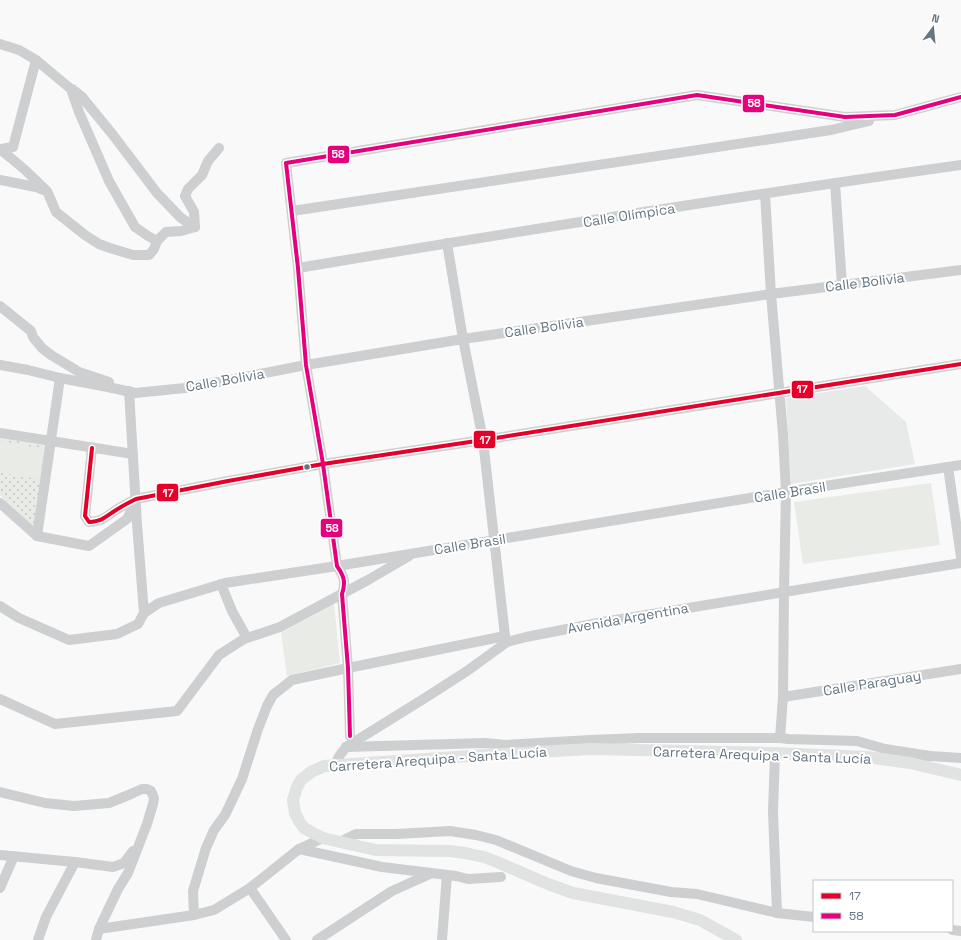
<svg xmlns="http://www.w3.org/2000/svg" width="961" height="940" viewBox="0 0 961 940" font-family="'Space Grotesk',sans-serif">
  <style>
    .built { fill: #e8e9e9 }
    .park { fill: url(#park-dots) }
    .pitch { fill: #e8ebe6 }
    .lines { fill: none; stroke-linecap: round; stroke-linejoin: round }
    .minor { stroke: #cecfd0; stroke-width: 10 }
    .major { stroke: #e1e2e2; stroke-width: 12 }
    .bus-1-casing { stroke: #fff; stroke-width: 7 }
    .bus-2-casing { stroke: #fff; stroke-width: 7 }
    .bus-1 { stroke: #e4002b; stroke-width: 4 }
    .bus-2 { stroke: #e5007d; stroke-width: 4 }
    .bus-dot { fill: #657683; stroke: #fff; stroke-width: 1.5 }
    .labels { text-anchor: middle; stroke-width: 4; stroke-linejoin: round; paint-order: stroke }
    .street-label { font-size: 14px; fill: #657683; stroke: #fff }
    .line-badge { stroke: #fff; stroke-width: 1.5 }
    .badge-label { font-size: 11px; text-anchor: middle; font-weight: bold; fill: #fff }
  </style>
  <defs>
    <pattern id="park-dots" width="8" height="8" patternUnits="userSpaceOnUse"><rect width="8" height="8" fill="#e8ebe6"/><path d="M2 2h.1M6 6h.1" fill="none" stroke="#c0c3c0" stroke-width="1.8" stroke-linecap="round"/></pattern>
  </defs>
  <rect width="100%" height="100%" fill="#f9f9f9"/>
  <!-- built -->
  <path class="built" d="M 865,386 L 906,422 L 915,464 L 791,484 L 786,398 Z"/>
  <!-- park -->
  <path class="park" d="M 0,438 L 47,446 L 34,529 L 0,495 Z"/>
  <!-- pitch -->
  <g class="pitch">
    <path d="M 0,441 L 44,449 L 40,479 L 0,473 Z"/>
    <path d="M 931,483 L 940,545 L 803,564 L 794,502 Z"/>
    <path d="M 334,604 L 340,663 L 287,676 L 281,633 Z"/>
  </g>
  <g class="lines">
    <!-- minor -->
    <g class="minor">
      <path d="M 0,44 L 19,50 L 36,60 L 71,89 L 79,112 L 109,181 L 135,227 L 148,236 L 157,241"/>
      <path d="M 72,89 L 82,97 L 113,135 L 157,193 L 181,218 L 195,227"/>
      <path d="M 0,149 L 24,169 L 47,191 L 56,212 L 85,235 L 99,244 L 110,248 L 133,255 L 149,255 L 154,249 L 157,241 L 166,232 L 181,231 L 195,227 L 194,212 L 185,196 L 188,189 L 202,175 L 208,161 L 219,148"/>
      <path d="M 1,149 L 13,147 L 36,60"/>
      <path d="M 0,180 L 36,187 L 43,190"/>
      <path d="M 835,183 L 842,285"/>
      <path d="M 765,194 L 771,294 L 783,434 L 786,492 L 784,592 L 783,697 L 780,738"/>
      <path d="M 292,211 L 831,130 L 869,121"/>
      <path d="M 447,243 L 463,339 L 483,440 L 505,636 L 507,642"/>
      <path d="M 298,268 C 519,231 740,196 961,165"/>
      <path d="M 0,306 L 31,331 L 33,337 L 42,348 L 51,355 L 79,372 L 109,382"/>
      <path d="M 0,365 L 28,370 L 60,378 L 108,387 L 135,393 L 185,388 L 224,381 L 306,365 L 463,339 L 771,294 L 961,270"/>
      <path d="M 129,391 L 137,524 L 144,613"/>
      <path d="M 0,433 L 133,454"/>
      <path d="M 92,448 L 85,516 L 89,522 C 101,521 103,519 113,512 C 120,507 128,503 136,499 L 228,481 L 323,464 L 483,440 L 961,364"/>
      <path d="M 948,467 L 961,557"/>
      <path d="M 0,503 L 37,536 L 89,546 L 127,519 L 136,501"/>
      <path d="M 37,536 L 60,378"/>
      <path d="M 221,584 L 232,611 L 247,638"/>
      <path d="M 0,606 L 19,618 L 69,640 L 117,634 L 138,624 L 144,613 L 159,603 L 225,583 L 337,566 L 786,492 L 961,465"/>
      <path d="M 783,697 L 961,669"/>
      <path d="M 0,699 L 55,724 L 177,711 L 219,655 L 244,639 L 280,627 L 368,580 L 409,556"/>
      <path d="M 350,736 L 348,668 L 342,594 C 346,582 344,576 337,566 L 323,464 L 306,365 L 298,268 L 286,163 L 697,95 L 845,117 L 895,115 L 961,97"/>
      <path d="M 346,747 L 485,743 L 506,745 L 590,740 L 640,738 L 780,738 L 788,739 L 857,741 L 885,749 L 930,756"/>
      <path d="M 775,753 L 773,812 L 777,913"/>
      <path d="M 924,758 L 930,756 L 961,758"/>
      <path d="M 334,766 L 340,755 L 346,747 L 425,698 L 467,671 L 507,642 L 526,637 L 603,622 L 961,563"/>
      <path d="M 0,792 L 45,803 L 74,806 L 109,803 L 131,794 L 142,789 L 147,789 L 151,791 L 154,798 L 153,804 L 147,824 L 128,873 L 118,889 L 99,929 L 96,940"/>
      <path d="M 340,842 L 356,834 L 396,834 L 450,831 L 476,835 L 496,840 L 571,871 L 596,878 L 671,892 L 697,894 L 777,913 L 814,917"/>
      <path d="M 299,849 L 382,867 L 456,876 L 468,879 L 501,877"/>
      <path d="M 0,855 L 75,862 L 113,867 L 124,863 L 133,851"/>
      <path d="M 0,888 L 14,856"/>
      <path d="M 250,888 L 286,940"/>
      <path d="M 194,915 L 193,891 L 206,848 L 214,830 L 225,815 L 242,779 L 258,729 L 267,706 L 273,695 L 292,680 L 348,668 L 505,636"/>
      <path d="M 99,929 L 194,915 L 214,910 L 250,888 L 299,849 L 323,838"/>
      <path d="M 952,930 L 961,931"/>
      <path d="M 38,940 L 46,917 L 75,862"/>
      <path d="M 317,940 L 392,891 L 430,874"/>
      <path d="M 442,940 L 447,875"/>
    </g>
    <!-- major -->
    <path class="major" d="M 736,940 L 700,920 L 673,912 L 573,893 L 548,884 L 497,862 L 484,857 L 465,853 L 450,851 L 376,850 L 340,842 L 323,838 L 313,833 L 304,828 L 299,821 L 295,813 L 293,800 L 297,787 L 301,780 L 311,772 L 324,766 L 485,755 L 591,749 L 775,753 L 867,757 L 910,763 L 961,775"/>
    <!-- bus-1 casing -->
    <g class="bus-1-casing">
      <path id="bus-1" d="M 92,448 L 85,516 L 89,522 C 101,521 103,519 113,512 C 120,507 128,503 136,499 L 228,481 L 323,464 L 483,440 L 961,364"/>
    </g>
    <!-- bus-2 casing -->
    <g class="bus-2-casing">
      <path id="bus-2" d="M 350,736 L 348,668 L 342,594 C 346,582 344,576 337,566 L 323,464 L 306,365 L 298,268 L 286,163 L 697,95 L 845,117 L 895,115 L 961,97"/>
    </g>
    <!-- bus-1 -->
    <use href="#bus-1" class="bus-1"/>
    <!-- bus-2 -->
    <use href="#bus-2" class="bus-2"/>
  </g>
  <!-- markers -->
  <circle class="bus-dot" cx="307" cy="467" r="3.5"/>
  <g class="labels">
    <!-- street labels -->
    <g class="street-label">
      <text transform="translate(629 215) rotate(-9)" y="5">Calle Olímpica</text>
      <text transform="translate(865 282) rotate(-7)" y="5">Calle Bolivia</text>
      <text transform="translate(544 327) rotate(-8)" y="5">Calle Bolivia</text>
      <text transform="translate(225 380) rotate(-10)" y="5">Calle Bolivia</text>
      <text transform="translate(790 492) rotate(-9)" y="5">Calle Brasil</text>
      <text transform="translate(470 544) rotate(-9)" y="5">Calle Brasil</text>
      <text transform="translate(628 618) rotate(-10)" y="5">Avenida Argentina</text>
      <text transform="translate(872 683) rotate(-9)" y="5">Calle Paraguay</text>
      <text transform="translate(762 755) rotate(2)" y="5">Carretera Arequipa - Santa Lucía</text>
      <text transform="translate(438 759) rotate(-4)" y="5">Carretera Arequipa - Santa Lucía</text>
    </g>
  </g>
  <g class="line-badge">
    <rect x="742" y="94" width="23" height="19" rx="4" fill="#e5007d"/>
    <rect x="327" y="145" width="23" height="19" rx="4" fill="#e5007d"/>
    <rect x="791" y="380" width="23" height="19" rx="4" fill="#e4002b"/>
    <rect x="473" y="430" width="23" height="19" rx="4" fill="#e4002b"/>
    <rect x="156" y="483" width="23" height="19" rx="4" fill="#e4002b"/>
    <rect x="320" y="518" width="23" height="20" rx="4" fill="#e5007d"/>
  </g>
  <g class="badge-label">
    <text x="754" y="107">58</text>
    <text x="338" y="158">58</text>
    <text x="802" y="393">17</text>
    <text x="485" y="444">17</text>
    <text x="168" y="497">17</text>
    <text x="332" y="532">58</text>
  </g>
  <!-- legend -->
  <rect x="813" y="880" width="140" height="52" fill="#ffffff" stroke="#c1c8cd"/>
  <rect x="821" y="893" width="20" height="6" fill="#e4002b" stroke="#c1c8cd"/>
  <text x="849" y="900" font-size="12" fill="#657683">17</text>
  <rect x="821" y="913" width="20" height="6" fill="#e5007d" stroke="#c1c8cd"/>
  <text x="849" y="920" font-size="12" fill="#657683">58</text>
  <!-- north arrow -->
  <g transform="translate(933 28) rotate(16)" stroke="#ffffff" stroke-width="3" paint-order="stroke">
  <path d="M0-3L7 15L0 10L-7 15Z" fill="#657683"/>
  <text y="-6" font-size="11" font-weight="bold" text-anchor="middle" fill="#657683">N</text>
  </g>
</svg>
